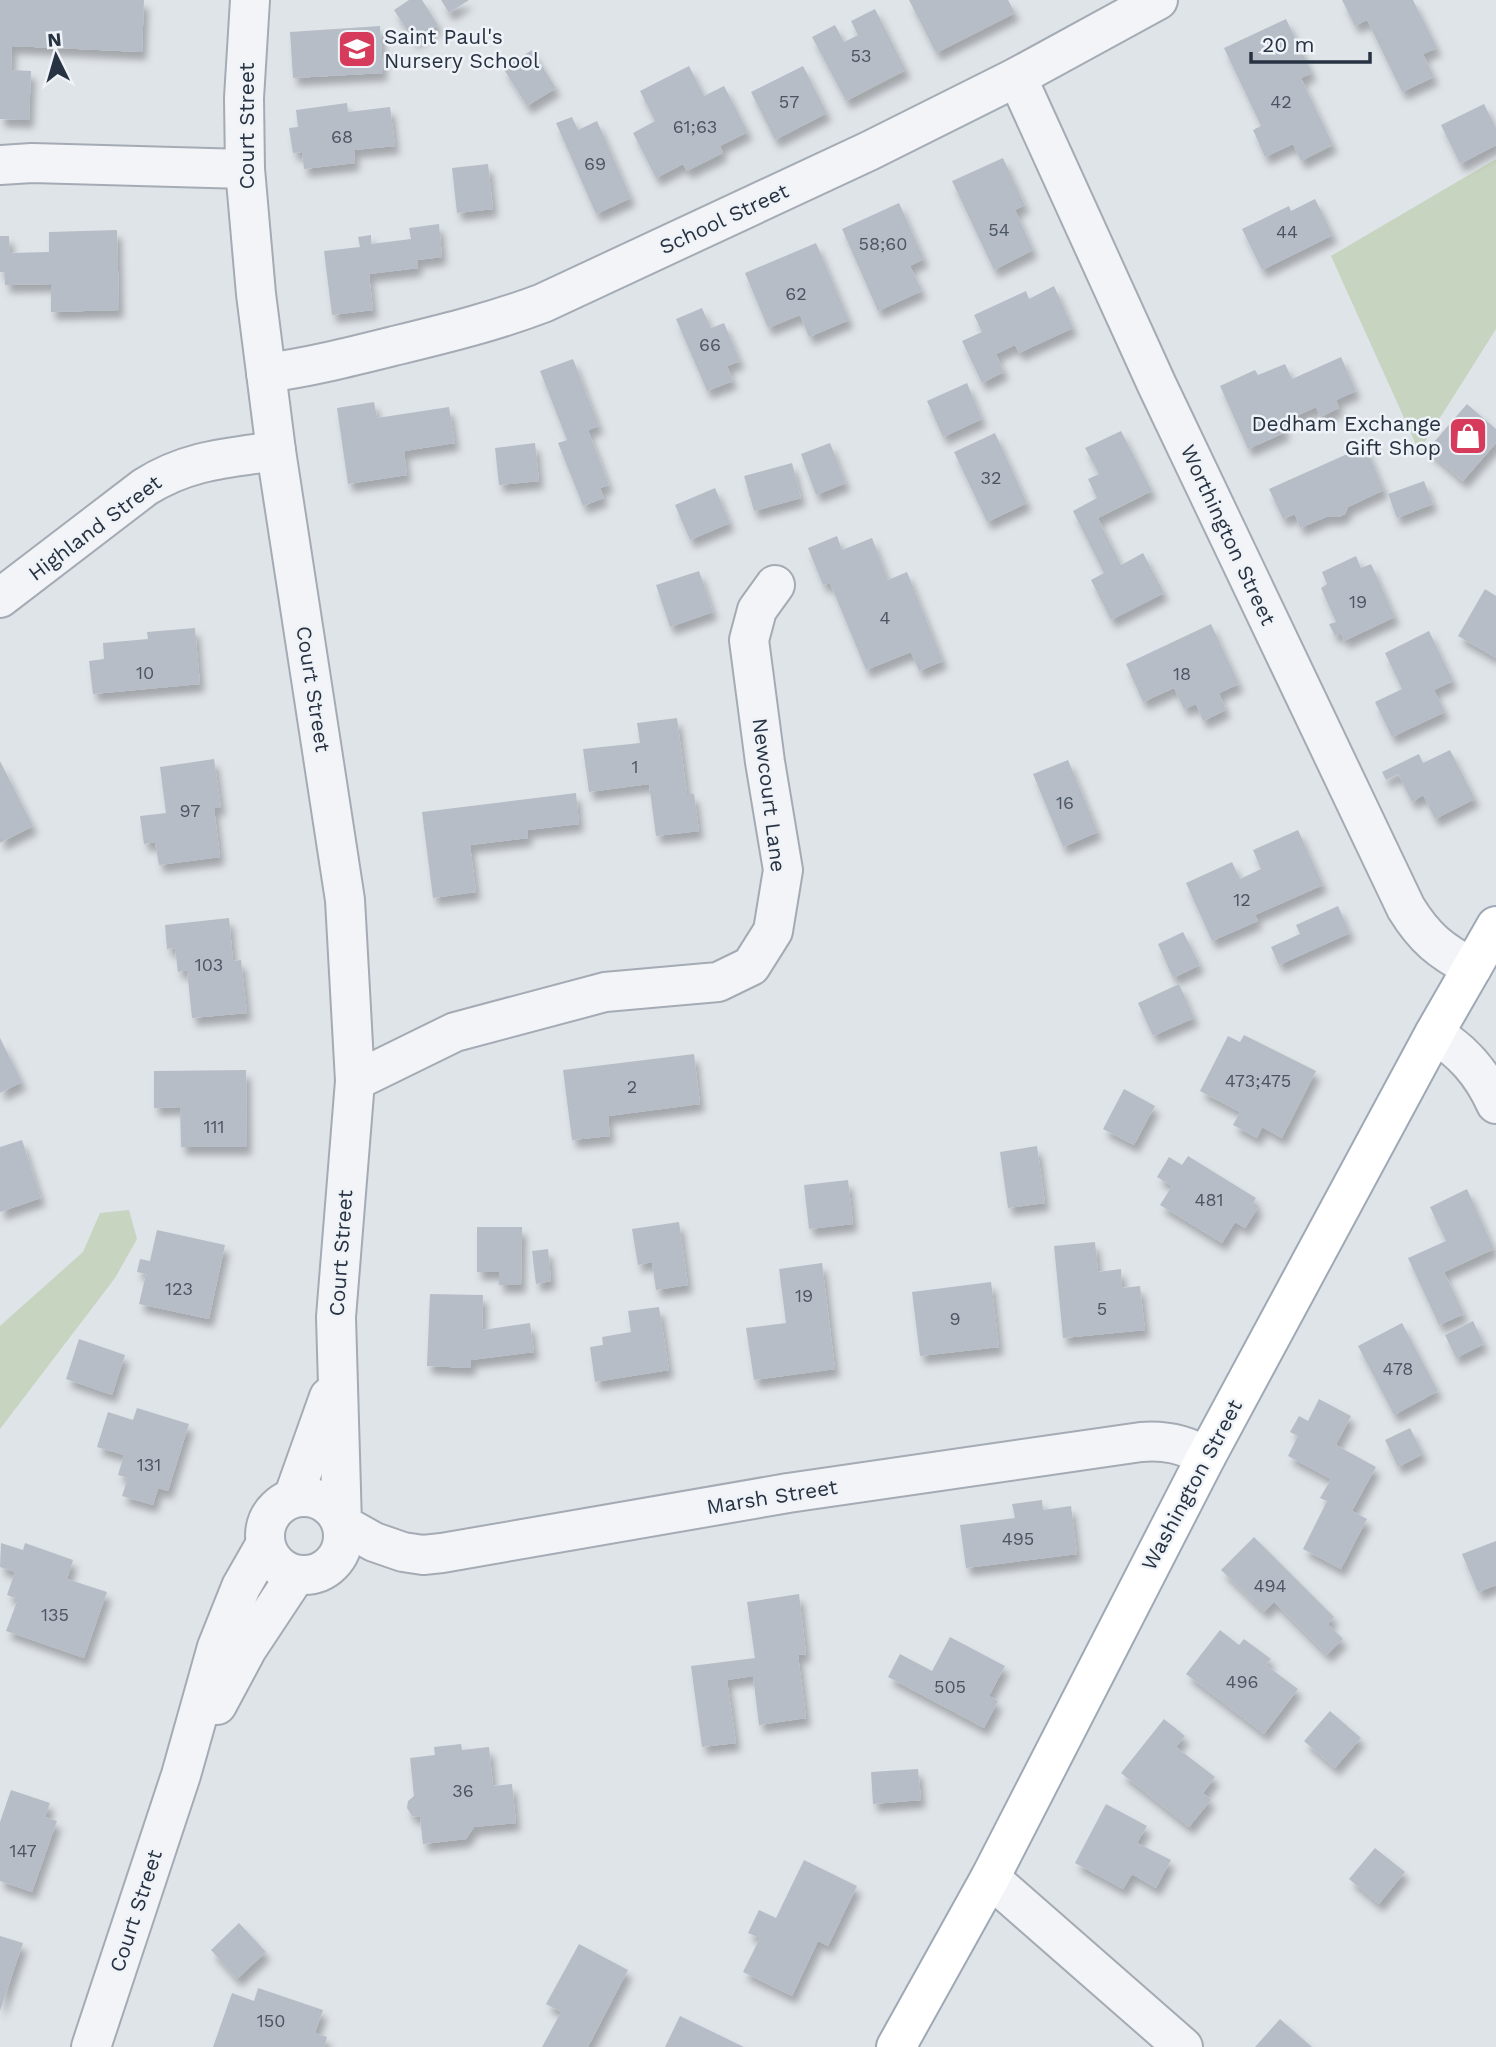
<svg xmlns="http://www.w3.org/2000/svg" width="1496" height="2047" viewBox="0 0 1496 2047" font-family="'Work Sans',sans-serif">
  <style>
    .green { fill: #c6d4c0 }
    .building { fill: #b6bdc7; filter: url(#shadow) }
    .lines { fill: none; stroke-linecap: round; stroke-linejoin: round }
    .minor-casing { stroke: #a4abb4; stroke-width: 42 }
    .major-casing { stroke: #9ea9b6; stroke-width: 42 }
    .minor { stroke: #f2f4f7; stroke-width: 38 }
    .major { stroke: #fff; stroke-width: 38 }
    .labels { text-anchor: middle; stroke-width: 5; stroke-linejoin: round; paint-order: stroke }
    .number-label { font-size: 18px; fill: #4b5563 }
    .poi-label { font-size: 21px; fill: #273242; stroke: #eff3f7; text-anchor: start }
    .street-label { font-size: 21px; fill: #273242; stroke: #eff3f7 }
  </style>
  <defs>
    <filter id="shadow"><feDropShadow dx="4.5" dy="8" stdDeviation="3.5" flood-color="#0004"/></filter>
  </defs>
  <rect width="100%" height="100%" fill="#dfe4e9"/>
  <!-- green -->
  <g class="green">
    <path d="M 1496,159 L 1496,329 L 1419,451 L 1331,256 Z"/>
    <path d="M 129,1210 L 137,1239 L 115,1278 L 0,1429 L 0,1326 L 83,1252 L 100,1213 Z"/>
  </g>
  <!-- building -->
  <g class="building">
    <path d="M 0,0 L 144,0 L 142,52 L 12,46 L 11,70 L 31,71 L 29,120 L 0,119 Z"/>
    <path d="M 409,0 L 422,0 L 438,25 L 414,41 L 394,10 Z"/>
    <path d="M 441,0 L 469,0 L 449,13 Z"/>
    <path d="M 909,0 L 1008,0 L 1015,13 L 936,53 Z"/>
    <path d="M 1342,0 L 1413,0 L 1437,48 L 1423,54 L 1434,77 L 1402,92 L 1367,20 L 1355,26 Z"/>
    <path d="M 875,9 L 906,70 L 846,101 L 812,37 L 835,25 L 844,42 L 858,35 L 851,21 Z"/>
    <path d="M 1286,19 L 1312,73 L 1301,78 L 1333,145 L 1301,161 L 1293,144 L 1265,157 L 1253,130 L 1261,126 L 1224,48 Z"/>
    <path d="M 380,26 L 383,73 L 293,78 L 290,32 Z"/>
    <path d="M 532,50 L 556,88 L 527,106 L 503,68 Z"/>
    <path d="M 689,66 L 704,96 L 724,86 L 748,132 L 720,146 L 723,153 L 687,171 L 683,164 L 656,178 L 633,133 L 655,121 L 640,91 Z"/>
    <path d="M 803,66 L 827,113 L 775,140 L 751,92 Z"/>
    <path d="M 347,103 L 348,112 L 390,107 L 395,146 L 354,150 L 355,163 L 304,169 L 302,152 L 293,153 L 289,128 L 298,127 L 296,110 Z"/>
    <path d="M 1484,104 L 1496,128 L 1496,145 L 1460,164 L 1441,125 Z"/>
    <path d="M 572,117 L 578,130 L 597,121 L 631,198 L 596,214 L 556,123 Z"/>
    <path d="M 1003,158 L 1025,205 L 1015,210 L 1033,250 L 994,270 L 952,181 Z"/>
    <path d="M 488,164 L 493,209 L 457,213 L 452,168 Z"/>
    <path d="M 1315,199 L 1333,235 L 1262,270 L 1242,229 L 1289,206 L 1291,211 Z"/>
    <path d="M 899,203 L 924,259 L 910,266 L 922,291 L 878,311 L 842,229 Z"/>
    <path d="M 439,224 L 442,257 L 417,260 L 418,268 L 369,274 L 373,310 L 332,315 L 324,251 L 360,247 L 358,237 L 371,235 L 371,244 L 411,239 L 409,228 Z"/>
    <path d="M 117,230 L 119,310 L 51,312 L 51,284 L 5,285 L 5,272 L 0,272 L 0,236 L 9,236 L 10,253 L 49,252 L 49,232 Z"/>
    <path d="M 816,243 L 849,320 L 809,337 L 800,315 L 768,328 L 745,273 Z"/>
    <path d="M 1054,286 L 1073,328 L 1019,353 L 1015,345 L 996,354 L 1004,372 L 982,383 L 962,341 L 982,332 L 974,315 L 1026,291 L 1029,299 Z"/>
    <path d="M 702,308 L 711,328 L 724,323 L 740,361 L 727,366 L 733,381 L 707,391 L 676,319 Z"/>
    <path d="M 1341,357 L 1356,391 L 1336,400 L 1339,408 L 1320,417 L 1316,407 L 1281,423 L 1286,432 L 1248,449 L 1220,386 L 1255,370 L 1258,375 L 1285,364 L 1292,379 Z"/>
    <path d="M 573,359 L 599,426 L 588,430 L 609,485 L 600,488 L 604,498 L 583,506 L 558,443 L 567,440 L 540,371 Z"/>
    <path d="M 967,383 L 982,419 L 943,437 L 927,401 Z"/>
    <path d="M 374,402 L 377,418 L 449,407 L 455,443 L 404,451 L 407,475 L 348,484 L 337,408 Z"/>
    <path d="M 1467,404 L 1496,429 L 1496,443 L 1463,481 L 1427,450 Z"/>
    <path d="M 1121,431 L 1152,491 L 1098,518 L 1121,565 L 1143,553 L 1164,593 L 1111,620 L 1091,580 L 1104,573 L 1073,511 L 1097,498 L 1088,479 L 1099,474 L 1085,448 Z"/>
    <path d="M 995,433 L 1027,503 L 987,522 L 954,452 Z"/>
    <path d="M 535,443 L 539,481 L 499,485 L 495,448 Z"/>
    <path d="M 830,443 L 846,483 L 816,495 L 801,454 Z"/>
    <path d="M 1365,446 L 1384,490 L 1348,507 L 1345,514 L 1339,517 L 1326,517 L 1300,528 L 1295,514 L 1283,519 L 1269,489 Z"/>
    <path d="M 792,463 L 801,498 L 754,511 L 744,476 Z"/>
    <path d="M 1424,481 L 1433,504 L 1397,518 L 1388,494 Z"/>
    <path d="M 715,488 L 730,523 L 690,540 L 675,505 Z"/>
    <path d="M 837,536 L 842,550 L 872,538 L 888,580 L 907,572 L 943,661 L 919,671 L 911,652 L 866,670 L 830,583 L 823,585 L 808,548 Z"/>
    <path d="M 1356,556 L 1361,568 L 1371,564 L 1395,617 L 1344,641 L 1341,633 L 1335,636 L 1329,624 L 1336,622 L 1321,588 L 1327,584 L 1322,572 Z"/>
    <path d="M 699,571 L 713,612 L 670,627 L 656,585 Z"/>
    <path d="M 1485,589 L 1496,596 L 1496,658 L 1458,636 Z"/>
    <path d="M 1211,624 L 1239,684 L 1219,693 L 1226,710 L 1203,721 L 1196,704 L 1184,709 L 1174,688 L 1143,702 L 1126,664 Z"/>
    <path d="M 195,628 L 200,684 L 93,694 L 89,661 L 104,659 L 103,643 L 148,639 L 147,632 Z"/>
    <path d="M 1429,631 L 1453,681 L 1434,690 L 1445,712 L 1392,737 L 1375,702 L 1402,689 L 1385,653 Z"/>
    <path d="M 677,718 L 687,794 L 694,794 L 699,831 L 656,836 L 649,784 L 589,792 L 583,749 L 640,743 L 637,723 Z"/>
    <path d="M 1450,750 L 1475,799 L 1435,819 L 1423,795 L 1412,802 L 1398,774 L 1386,780 L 1382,772 L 1419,754 L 1423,763 Z"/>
    <path d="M 214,759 L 221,808 L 214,808 L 220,857 L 159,865 L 155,842 L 144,844 L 140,816 L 166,813 L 160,767 Z"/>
    <path d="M 1068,760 L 1098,832 L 1063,847 L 1033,774 Z"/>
    <path d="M 0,761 L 33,826 L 0,843 Z"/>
    <path d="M 576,793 L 579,824 L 527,830 L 528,838 L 470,845 L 476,892 L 433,898 L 422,812 Z"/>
    <path d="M 1298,830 L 1323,885 L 1255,915 L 1258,921 L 1212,941 L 1186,883 L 1232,862 L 1240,879 L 1261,869 L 1253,850 Z"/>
    <path d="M 1338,906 L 1350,933 L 1279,965 L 1271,947 L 1300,934 L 1296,925 Z"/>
    <path d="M 229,918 L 233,961 L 241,960 L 247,1013 L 192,1018 L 187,970 L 178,972 L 175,948 L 167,949 L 165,925 Z"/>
    <path d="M 1183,932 L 1200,965 L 1173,978 L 1158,944 Z"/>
    <path d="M 1179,984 L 1194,1018 L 1153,1036 L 1138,1003 Z"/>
    <path d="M 1244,1035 L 1316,1071 L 1282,1138 L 1262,1127 L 1257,1138 L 1233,1125 L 1240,1112 L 1200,1091 L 1228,1036 L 1240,1042 Z"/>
    <path d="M 0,1038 L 22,1082 L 0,1093 Z"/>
    <path d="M 694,1054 L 700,1104 L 608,1116 L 610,1136 L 572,1140 L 563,1070 Z"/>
    <path d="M 246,1070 L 247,1147 L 181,1147 L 180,1107 L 154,1108 L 154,1071 Z"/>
    <path d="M 1124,1089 L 1155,1106 L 1134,1145 L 1103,1129 Z"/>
    <path d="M 22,1140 L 41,1198 L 0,1212 L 0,1147 Z"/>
    <path d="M 1037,1146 L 1045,1203 L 1008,1208 L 1000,1152 Z"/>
    <path d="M 1188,1156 L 1256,1198 L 1253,1203 L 1259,1206 L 1245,1228 L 1235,1222 L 1222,1243 L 1160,1205 L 1172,1186 L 1157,1177 L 1169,1157 L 1182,1165 Z"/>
    <path d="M 848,1180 L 853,1224 L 809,1229 L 804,1185 Z"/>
    <path d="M 1467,1189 L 1494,1249 L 1444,1272 L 1464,1314 L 1439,1325 L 1408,1258 L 1446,1241 L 1430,1207 Z"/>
    <path d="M 679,1222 L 688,1285 L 656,1290 L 652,1262 L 638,1265 L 632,1229 Z"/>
    <path d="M 477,1227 L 522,1227 L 521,1285 L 499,1285 L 499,1272 L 477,1272 Z"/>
    <path d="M 157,1230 L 225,1245 L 209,1319 L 139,1304 L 146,1274 L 137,1272 L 140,1259 L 150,1261 Z"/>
    <path d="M 1095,1242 L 1098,1272 L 1121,1269 L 1122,1288 L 1140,1286 L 1145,1330 L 1063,1338 L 1054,1246 Z"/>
    <path d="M 548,1249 L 551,1281 L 536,1284 L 532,1251 Z"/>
    <path d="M 822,1263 L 835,1369 L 754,1380 L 746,1328 L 786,1323 L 779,1269 Z"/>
    <path d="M 991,1282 L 999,1347 L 920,1356 L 912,1292 Z"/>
    <path d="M 430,1294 L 483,1295 L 482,1330 L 530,1323 L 534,1352 L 471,1360 L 471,1368 L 427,1366 Z"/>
    <path d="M 659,1307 L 669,1370 L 595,1382 L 590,1347 L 603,1345 L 602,1337 L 631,1332 L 628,1311 Z"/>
    <path d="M 1473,1321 L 1484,1344 L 1456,1358 L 1445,1335 Z"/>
    <path d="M 1402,1323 L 1438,1391 L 1394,1415 L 1358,1346 Z"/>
    <path d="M 79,1339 L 125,1355 L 112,1395 L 66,1379 Z"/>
    <path d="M 1319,1399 L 1351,1416 L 1336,1445 L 1376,1467 L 1352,1511 L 1367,1519 L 1341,1569 L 1303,1549 L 1327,1501 L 1320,1498 L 1331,1479 L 1288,1456 L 1298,1436 L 1290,1432 L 1299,1416 L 1308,1421 Z"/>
    <path d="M 137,1408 L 189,1424 L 168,1491 L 158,1488 L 153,1505 L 122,1496 L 128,1478 L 118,1475 L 124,1455 L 97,1447 L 108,1412 L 133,1420 Z"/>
    <path d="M 1410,1428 L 1423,1454 L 1398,1467 L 1385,1440 Z"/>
    <path d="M 1042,1500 L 1043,1510 L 1071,1506 L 1077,1554 L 966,1568 L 960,1525 L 1015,1518 L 1012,1504 Z"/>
    <path d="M 1254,1537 L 1334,1617 L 1328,1624 L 1343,1639 L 1327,1655 L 1274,1602 L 1264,1612 L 1221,1570 Z"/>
    <path d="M 1496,1541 L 1496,1585 L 1478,1592 L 1462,1554 Z"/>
    <path d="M 1,1543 L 23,1550 L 25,1543 L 73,1560 L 67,1579 L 107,1592 L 84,1658 L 6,1631 L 18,1599 L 7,1595 L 15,1572 L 0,1567 Z"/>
    <path d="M 799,1594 L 806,1654 L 798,1655 L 806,1718 L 759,1725 L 753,1676 L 727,1680 L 736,1743 L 702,1747 L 691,1666 L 755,1658 L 747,1602 Z"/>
    <path d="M 1220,1630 L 1239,1645 L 1244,1639 L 1271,1659 L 1266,1665 L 1298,1689 L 1264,1734 L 1186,1674 Z"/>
    <path d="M 950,1637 L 1005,1666 L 989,1696 L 998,1701 L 984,1728 L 888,1677 L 900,1654 L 932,1671 Z"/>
    <path d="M 1330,1711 L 1361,1738 L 1335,1768 L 1304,1741 Z"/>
    <path d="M 1164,1719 L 1185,1736 L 1176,1747 L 1215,1777 L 1203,1793 L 1211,1800 L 1189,1827 L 1121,1773 Z"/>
    <path d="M 461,1744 L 462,1750 L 489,1747 L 493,1786 L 512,1784 L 516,1823 L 474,1827 L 466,1839 L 423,1844 L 420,1817 L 412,1816 L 407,1808 L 408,1801 L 414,1796 L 410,1758 L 435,1755 L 434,1747 Z"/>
    <path d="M 918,1769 L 921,1800 L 873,1804 L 871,1772 Z"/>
    <path d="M 11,1790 L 50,1803 L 45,1817 L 57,1821 L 32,1892 L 0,1881 L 0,1822 Z"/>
    <path d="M 1106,1804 L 1147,1826 L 1137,1843 L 1171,1860 L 1156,1888 L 1132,1874 L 1123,1889 L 1075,1863 Z"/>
    <path d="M 1375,1848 L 1405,1872 L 1379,1904 L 1349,1879 Z"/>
    <path d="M 804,1860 L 857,1886 L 828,1946 L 818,1941 L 792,1996 L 743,1972 L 760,1938 L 748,1933 L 759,1910 L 776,1918 Z"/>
    <path d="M 239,1923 L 266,1952 L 237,1979 L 211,1950 Z"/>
    <path d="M 0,1936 L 23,1943 L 0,2011 Z"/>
    <path d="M 579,1944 L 628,1970 L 588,2047 L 542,2047 L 561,2012 L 546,2004 Z"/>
    <path d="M 258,1988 L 323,2010 L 315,2033 L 327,2037 L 324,2047 L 213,2047 L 232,1993 L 254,2001 Z"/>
    <path d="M 680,2016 L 744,2047 L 665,2047 Z"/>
    <path d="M 1280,2019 L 1312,2047 L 1255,2047 Z"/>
  </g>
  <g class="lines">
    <!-- minor casing -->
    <g class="minor-casing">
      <g id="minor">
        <path d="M 250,0 L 244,98 L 245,169 L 256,294 L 276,451 L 345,900 L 355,1081 L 336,1317 L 342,1524 L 374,1542 L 403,1552 L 423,1555 L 442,1553 L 788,1493 L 1141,1442 C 1165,1440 1185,1444 1206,1457"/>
        <path d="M 1017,77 L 1157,385 L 1406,908 C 1425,939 1441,951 1472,968"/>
        <path d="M 0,165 L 32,163 L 245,169"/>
        <path d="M 266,373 C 311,367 354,356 398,345 C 447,333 496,321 543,303 L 869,151 L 1017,77 L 1158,0"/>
        <path d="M 0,598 L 145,487 C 188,460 227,458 276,451"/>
        <path d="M 1434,1034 C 1463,1051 1482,1073 1496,1104"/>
        <path d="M 355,1081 L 455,1032 L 605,992 L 718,982 L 751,966 L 773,931 L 783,870 L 765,762 L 749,640 L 757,610 L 775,585"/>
        <circle cx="304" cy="1536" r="39"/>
        <path d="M 293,1498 L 329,1397"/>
        <path d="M 217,1705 L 247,1649 L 296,1575"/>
        <path d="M 990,1878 L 1183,2047"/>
        <path d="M 91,2047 L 181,1775 L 217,1647 L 241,1587 L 265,1545"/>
      </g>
    </g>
    <!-- major casing -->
    <g class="major-casing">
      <path id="major" d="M 896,2047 L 990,1878 L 1206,1457 L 1434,1034 L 1496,926"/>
    </g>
    <!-- minor -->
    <use href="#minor" class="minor"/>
    <!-- major -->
    <use href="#major" class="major"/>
  </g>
  <!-- icons -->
  <defs>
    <g id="school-square" transform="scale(2.0125)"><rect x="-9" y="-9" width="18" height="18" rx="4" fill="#d73b5c" stroke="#eff3f7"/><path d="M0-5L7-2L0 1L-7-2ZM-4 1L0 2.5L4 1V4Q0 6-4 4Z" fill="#fff"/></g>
    <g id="shop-square" transform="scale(2.0125)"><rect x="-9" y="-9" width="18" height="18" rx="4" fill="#d73b5c" stroke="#eff3f7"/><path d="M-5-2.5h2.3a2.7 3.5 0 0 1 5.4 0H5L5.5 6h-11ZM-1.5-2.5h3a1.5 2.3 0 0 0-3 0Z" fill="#fff"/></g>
  </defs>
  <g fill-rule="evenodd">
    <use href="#school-square" x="357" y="49"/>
    <use href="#shop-square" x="1468" y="436"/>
  </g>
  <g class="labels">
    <!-- number labels -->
    <g class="number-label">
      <text x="861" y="62">53</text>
      <text x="789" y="108">57</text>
      <text x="1281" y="108">42</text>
      <text x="695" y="133">61;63</text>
      <text x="342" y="143">68</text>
      <text x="595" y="170">69</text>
      <text x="999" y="236">54</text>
      <text x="1287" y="238">44</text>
      <text x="883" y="250">58;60</text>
      <text x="796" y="300">62</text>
      <text x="710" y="351">66</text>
      <text x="991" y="484">32</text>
      <text x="1358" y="608">19</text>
      <text x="885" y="624">4</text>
      <text x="145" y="679">10</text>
      <text x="1182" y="680">18</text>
      <text x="635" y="773">1</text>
      <text x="1065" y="809">16</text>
      <text x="190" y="817">97</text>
      <text x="1242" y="906">12</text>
      <text x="209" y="971">103</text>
      <text x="1258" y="1087">473;475</text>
      <text x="632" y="1093">2</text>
      <text x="214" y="1133">111</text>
      <text x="1209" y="1206">481</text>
      <text x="179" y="1295">123</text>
      <text x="804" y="1302">19</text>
      <text x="1102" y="1315">5</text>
      <text x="955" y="1325">9</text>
      <text x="1398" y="1375">478</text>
      <text x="149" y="1471">131</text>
      <text x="1018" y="1545">495</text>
      <text x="1270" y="1592">494</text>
      <text x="55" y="1621">135</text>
      <text x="1242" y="1688">496</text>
      <text x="950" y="1693">505</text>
      <text x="463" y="1797">36</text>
      <text x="23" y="1857">147</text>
      <text x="271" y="2027">150</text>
    </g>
    <!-- poi labels -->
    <g class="poi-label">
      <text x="384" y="44">Saint Paul's<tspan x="384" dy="24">Nursery School</tspan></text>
      <text x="1441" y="431" text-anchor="end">Dedham Exchange<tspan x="1441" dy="24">Gift Shop</tspan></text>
    </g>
    <!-- street labels -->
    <g class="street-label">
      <text transform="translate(247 126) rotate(-90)" y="7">Court Street</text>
      <text transform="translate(724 219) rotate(-25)" y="7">School Street</text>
      <text transform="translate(95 528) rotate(-37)" y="7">Highland Street</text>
      <text transform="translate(1228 535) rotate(65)" y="7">Worthington Street</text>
      <text transform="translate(313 689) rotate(81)" y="7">Court Street</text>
      <text transform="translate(769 795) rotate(83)" y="7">Newcourt Lane</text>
      <text transform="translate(341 1253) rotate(-86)" y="7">Court Street</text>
      <text transform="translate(1192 1485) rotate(-62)" y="7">Washington Street</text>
      <text transform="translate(772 1497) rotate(-9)" y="7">Marsh Street</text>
      <text transform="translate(136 1911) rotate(-72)" y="7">Court Street</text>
    </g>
  </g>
  <!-- north arrow -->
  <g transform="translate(56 56) rotate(355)" stroke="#eff3f7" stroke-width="5" paint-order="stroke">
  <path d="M0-5L12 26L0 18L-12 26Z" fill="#273242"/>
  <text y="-10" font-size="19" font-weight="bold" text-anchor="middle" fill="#273242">N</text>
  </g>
  <!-- scale -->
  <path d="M1251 52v10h119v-10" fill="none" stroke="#273242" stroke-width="3.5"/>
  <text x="1262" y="52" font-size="21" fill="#273242" stroke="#eff3f7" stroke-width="5" paint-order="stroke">20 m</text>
</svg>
